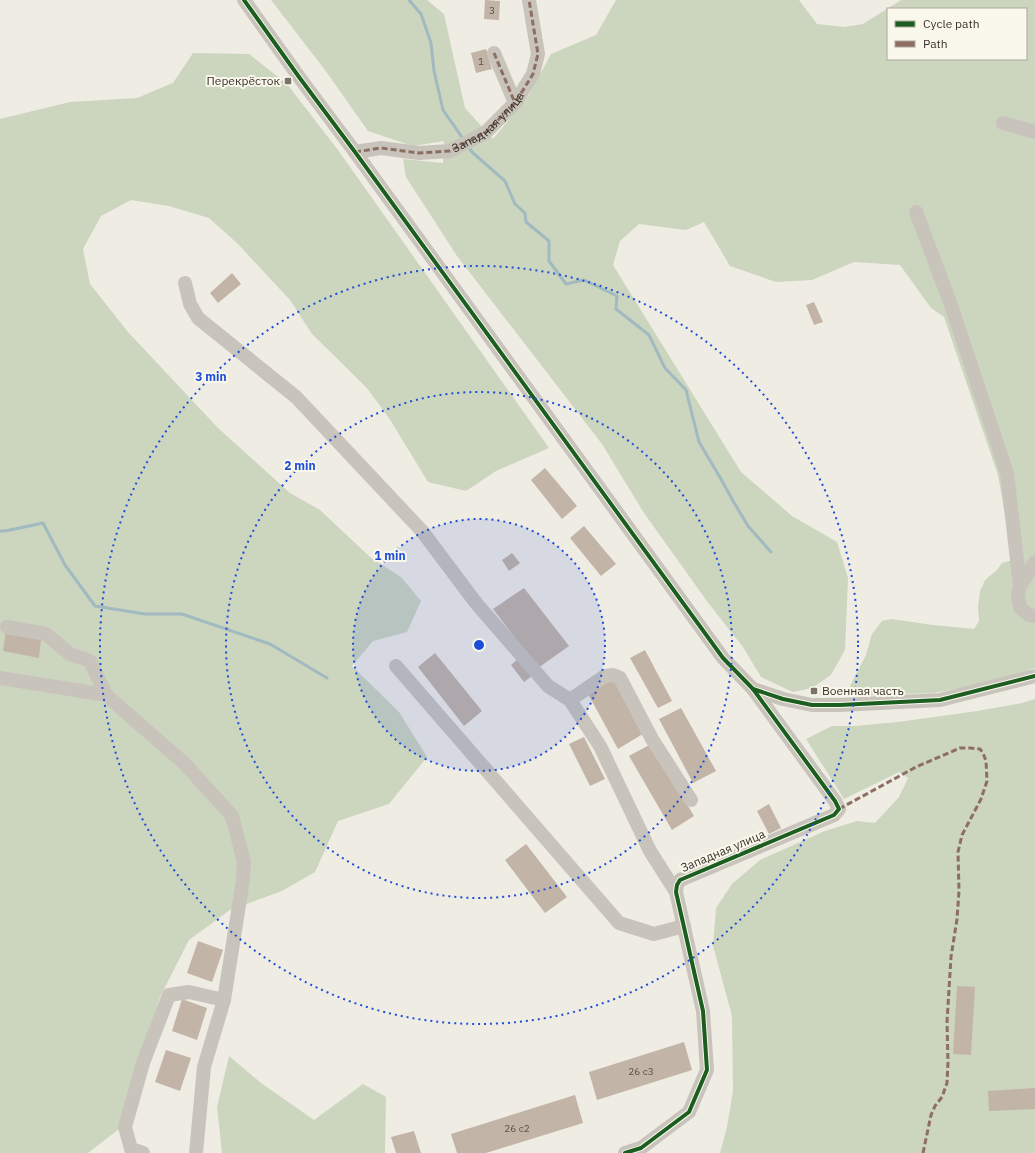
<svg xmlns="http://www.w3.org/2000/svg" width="1035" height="1153" viewBox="0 0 1035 1153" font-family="'IBM Plex Sans',sans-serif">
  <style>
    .green { fill: #ccd5be; fill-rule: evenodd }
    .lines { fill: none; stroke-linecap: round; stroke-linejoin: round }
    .stream { stroke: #a1bac0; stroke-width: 3 }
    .building { fill: #c2b4a6 }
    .minor { stroke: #c8c4bc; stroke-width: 14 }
    .quiet { stroke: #8d6e63; stroke-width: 3; stroke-dasharray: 6 3; stroke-linecap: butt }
    .cycleway-casing { stroke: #faf7ec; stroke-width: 6 }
    .cycleway { stroke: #1b5e20; stroke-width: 4 }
    .ring { fill: none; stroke: #1d4ed8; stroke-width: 2; stroke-dasharray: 2 4 }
    .poi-dot { fill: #79736b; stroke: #faf7ec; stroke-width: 1.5 }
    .labels { text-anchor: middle; stroke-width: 4; stroke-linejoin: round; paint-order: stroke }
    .number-label { font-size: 10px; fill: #5b5249 }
    .poi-label { font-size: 12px; fill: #39322a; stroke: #faf7ec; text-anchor: end }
    .street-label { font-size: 12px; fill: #39322a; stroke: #faf7ec }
    .centre { fill: #1d4ed8; stroke: #faf7ec; stroke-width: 2 }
    .ring-label { font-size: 12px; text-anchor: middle; font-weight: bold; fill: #1d4ed8; stroke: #faf7ec; stroke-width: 4; stroke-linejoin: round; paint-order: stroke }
  </style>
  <rect width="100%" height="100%" fill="#efece4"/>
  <!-- green -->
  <g class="green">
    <path d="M 271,0 L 427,0 L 444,14 L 465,108 L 493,139 L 529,95 L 551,54 L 596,35 L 616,0 L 799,0 L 817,24 L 844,27 L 863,24 L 901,0 L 1035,0 L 1035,668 L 1011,676 L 968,687 L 933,693 L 845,696 L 866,655 L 872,634 L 882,621 L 891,619 L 933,625 L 974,629 L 979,621 L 978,607 L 980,591 L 985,580 L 997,570 L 1002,563 L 1013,560 L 998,475 L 944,317 L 931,308 L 900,265 L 854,262 L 812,280 L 776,282 L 730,266 L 704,222 L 686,230 L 639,224 L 620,241 L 613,265 L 741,472 L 792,516 L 837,542 L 848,578 L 845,650 L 831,675 L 812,688 L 793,692 L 761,677 L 743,647 L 709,604 L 644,513 L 602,444 L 457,256 L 406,177 L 403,159 L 443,163 L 444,141 L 413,146 L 368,131 L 325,70 ZM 888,9 L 1026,9 L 1026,59 L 888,59 Z"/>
    <path d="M 193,53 L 249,54 L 287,84 L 338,150 L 549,448 L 496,471 L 466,491 L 428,482 L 389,418 L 367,388 L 312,334 L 290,300 L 238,244 L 209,218 L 169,206 L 131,200 L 101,216 L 83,249 L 90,284 L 128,332 L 218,428 L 290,493 L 320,510 L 370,557 L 401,577 L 421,601 L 407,632 L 373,641 L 352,666 L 399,712 L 427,757 L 389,804 L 338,821 L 315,872 L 282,891 L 230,910 L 189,940 L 160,997 L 119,1129 L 88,1153 L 0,1153 L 0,119 L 70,102 L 137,98 L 173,83 Z"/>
    <path d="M 1035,699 L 1035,1153 L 720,1153 L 727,1127 L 733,1091 L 732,1016 L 713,946 L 716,908 L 732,884 L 760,860 L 825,831 L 857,821 L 875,823 L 899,797 L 908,778 L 899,772 L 844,799 L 806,739 L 832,726 L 855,726 L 898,722 L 977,711 L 1022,703 Z"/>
    <path d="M 229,1056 L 261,1083 L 314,1120 L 363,1084 L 386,1097 L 385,1153 L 222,1153 L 217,1107 Z"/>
  </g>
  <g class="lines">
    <!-- stream -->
    <g class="stream">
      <path d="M 409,0 L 421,14 L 431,43 L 434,71 L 443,110 L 464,140"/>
      <path d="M 468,147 L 473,153 L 505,181 L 515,204 L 525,213 L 526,222 L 549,241 L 549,261 L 566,284 L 584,280 L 617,296 L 616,309 L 649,335 L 665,368 L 686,390 L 699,442 L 721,479 L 733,501 L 748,526 L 771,552"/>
      <path d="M 0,531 L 5,531 L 43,523 L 65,565 L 95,606 L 145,614 L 182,614 L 270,644 L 327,678"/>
    </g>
  </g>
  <!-- building -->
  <g class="building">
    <path d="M 485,0 L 500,1 L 499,20 L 484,19 Z"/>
    <path d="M 486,49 L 492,69 L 476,73 L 471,53 Z"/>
    <path d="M 232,273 L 241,284 L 218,303 L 210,293 Z"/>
    <path d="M 814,302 L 823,322 L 814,325 L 806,305 Z"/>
    <path d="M 545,468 L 577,506 L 562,519 L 531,480 Z"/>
    <path d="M 584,526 L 616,564 L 601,576 L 570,538 Z"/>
    <path d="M 512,553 L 520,563 L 509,571 L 502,560 Z"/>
    <path d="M 524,588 L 569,646 L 538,668 L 493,609 Z"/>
    <path d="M 6,632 L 41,640 L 39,658 L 3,651 Z"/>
    <path d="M 645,650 L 672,701 L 658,708 L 630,658 Z"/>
    <path d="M 435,653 L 482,711 L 464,726 L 418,667 Z"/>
    <path d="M 519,658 L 533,675 L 524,682 L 511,665 Z"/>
    <path d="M 614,677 L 646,732 L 618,749 L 587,692 Z"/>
    <path d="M 681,708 L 716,771 L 693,783 L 659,719 Z"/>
    <path d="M 584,737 L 605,779 L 590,786 L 569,744 Z"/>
    <path d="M 651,744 L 694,816 L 672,830 L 629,756 Z"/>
    <path d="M 769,804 L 781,828 L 769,834 L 757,811 Z"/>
    <path d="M 526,844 L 567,897 L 545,913 L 505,860 Z"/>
    <path d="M 198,941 L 223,950 L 212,982 L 187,973 Z"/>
    <path d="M 957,986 L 975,987 L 971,1055 L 953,1054 Z"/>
    <path d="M 182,999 L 207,1008 L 197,1040 L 172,1031 Z"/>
    <path d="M 684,1042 L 692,1070 L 597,1100 L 589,1072 Z"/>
    <path d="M 166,1050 L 191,1058 L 180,1091 L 155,1082 Z"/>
    <path d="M 1035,1088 L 1035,1109 L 989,1111 L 988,1091 Z"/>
    <path d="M 575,1095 L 583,1123 L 486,1153 L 457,1153 L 451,1134 Z"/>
    <path d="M 414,1131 L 421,1153 L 396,1153 L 391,1137 Z"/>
  </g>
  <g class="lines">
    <!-- minor -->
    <g class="minor">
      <path d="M 244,0 L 299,77 L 355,152 L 723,658 L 753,689 L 783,699 L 812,705 L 840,705 L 940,700 L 1035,676"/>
      <path d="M 494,53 L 515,103"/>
      <path d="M 1003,123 L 1035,132"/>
      <path d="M 355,152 L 381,148 L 419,153 L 450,151 L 485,133 L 515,103 L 533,74 L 538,54 L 529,0"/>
      <path d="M 916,212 L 951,305 L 1007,473 L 1020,586"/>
      <path d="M 185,283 L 190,304 L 198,318 L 296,397 L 422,531 L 476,603 L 548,686 L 570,700 L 600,746 L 650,851 L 676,892"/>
      <path d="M 1035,562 L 1020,586 L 1018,595 L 1020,608 L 1029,615 L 1035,616"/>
      <path d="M 7,627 L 46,634 L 70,654 L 90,661 L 106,695"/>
      <path d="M 396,666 L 619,923 L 654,934 L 684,926"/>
      <path d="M 0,678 L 106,695 L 185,764 L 232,816 L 244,862 L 243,880 L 224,1000 L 204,1067 L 196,1153"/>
      <path d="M 570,700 L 605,676 L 613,675 L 620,678 L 652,739 L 691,800"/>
      <path d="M 143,1153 L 131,1149 L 125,1127 L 143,1063 L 169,995 L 189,992 L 224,1000"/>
      <path d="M 625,1153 L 641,1148 L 689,1112 L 707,1070 L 703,1011 L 676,892 L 677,885 L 680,880 L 834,815 L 839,809 L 835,801 L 753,689"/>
    </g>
    <!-- quiet -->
    <g class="quiet">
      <path d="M 494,53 L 515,103"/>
      <path id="s1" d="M 355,152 L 381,148 L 419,153 L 450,151 L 485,133 L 515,103 L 533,74 L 538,54 L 529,0"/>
      <path d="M 839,809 L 916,767 L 960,748 L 970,748 L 980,749 L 983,753 L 986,761 L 987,781 L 981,799 L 962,835 L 958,852 L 959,891 L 957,919 L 951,957 L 947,1022 L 948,1062 L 947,1083 L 942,1097 L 935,1106 L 931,1115 L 923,1153"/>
    </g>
    <!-- cycleway casing -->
    <g class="cycleway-casing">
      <g id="cycleway">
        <path d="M 244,0 L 299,77 L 355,152 L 723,658 L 753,689 L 783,699 L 812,705 L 840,705 L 940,700 L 1035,676"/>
        <path d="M 625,1153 L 641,1148 L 689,1112 L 707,1070 L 703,1011 L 676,892 L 677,885 L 680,880 L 834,815 L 839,809 L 835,801 L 753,689"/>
      </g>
    </g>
    <!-- cycleway -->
    <use href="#cycleway" class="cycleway"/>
  </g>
  <!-- distance rings -->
  <circle cx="479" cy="645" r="126" fill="#1d4ed8" fill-opacity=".12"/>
  <g class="ring">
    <circle cx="479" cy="645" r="126"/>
    <circle cx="479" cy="645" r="253"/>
    <circle cx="479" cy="645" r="379"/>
  </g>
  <!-- markers -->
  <g class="poi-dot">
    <rect x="284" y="77" width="8" height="8" rx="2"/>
    <rect x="810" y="687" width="8" height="8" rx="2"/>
  </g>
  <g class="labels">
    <!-- number labels -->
    <g class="number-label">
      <text x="492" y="14">3</text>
      <text x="481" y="65">1</text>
      <text x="641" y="1075">26 с3</text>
      <text x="517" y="1132">26 с2</text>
    </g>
    <!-- poi labels -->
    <g class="poi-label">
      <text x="280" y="85">Перекрёсток</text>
      <text x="822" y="695" text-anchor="start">Военная часть</text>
    </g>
    <!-- street labels -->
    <g class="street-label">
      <text dy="4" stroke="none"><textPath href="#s1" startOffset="144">Западная улица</textPath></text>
      <text transform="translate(723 851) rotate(-23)" y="4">Западная улица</text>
    </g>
  </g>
  <circle cx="479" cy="645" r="6" class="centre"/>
  <g class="ring-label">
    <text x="211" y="381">3 min</text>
    <text x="300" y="470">2 min</text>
    <text x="390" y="560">1 min</text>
  </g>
  <!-- legend -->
  <rect x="887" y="8" width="140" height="52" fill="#faf7ec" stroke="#ada89e"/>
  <rect x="895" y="21" width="20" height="6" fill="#1b5e20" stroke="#ada89e"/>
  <text x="923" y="28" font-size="12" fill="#39322a">Cycle path</text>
  <rect x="895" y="41" width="20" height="6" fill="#8d6e63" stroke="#ada89e"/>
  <text x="923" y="48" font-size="12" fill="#39322a">Path</text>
</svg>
